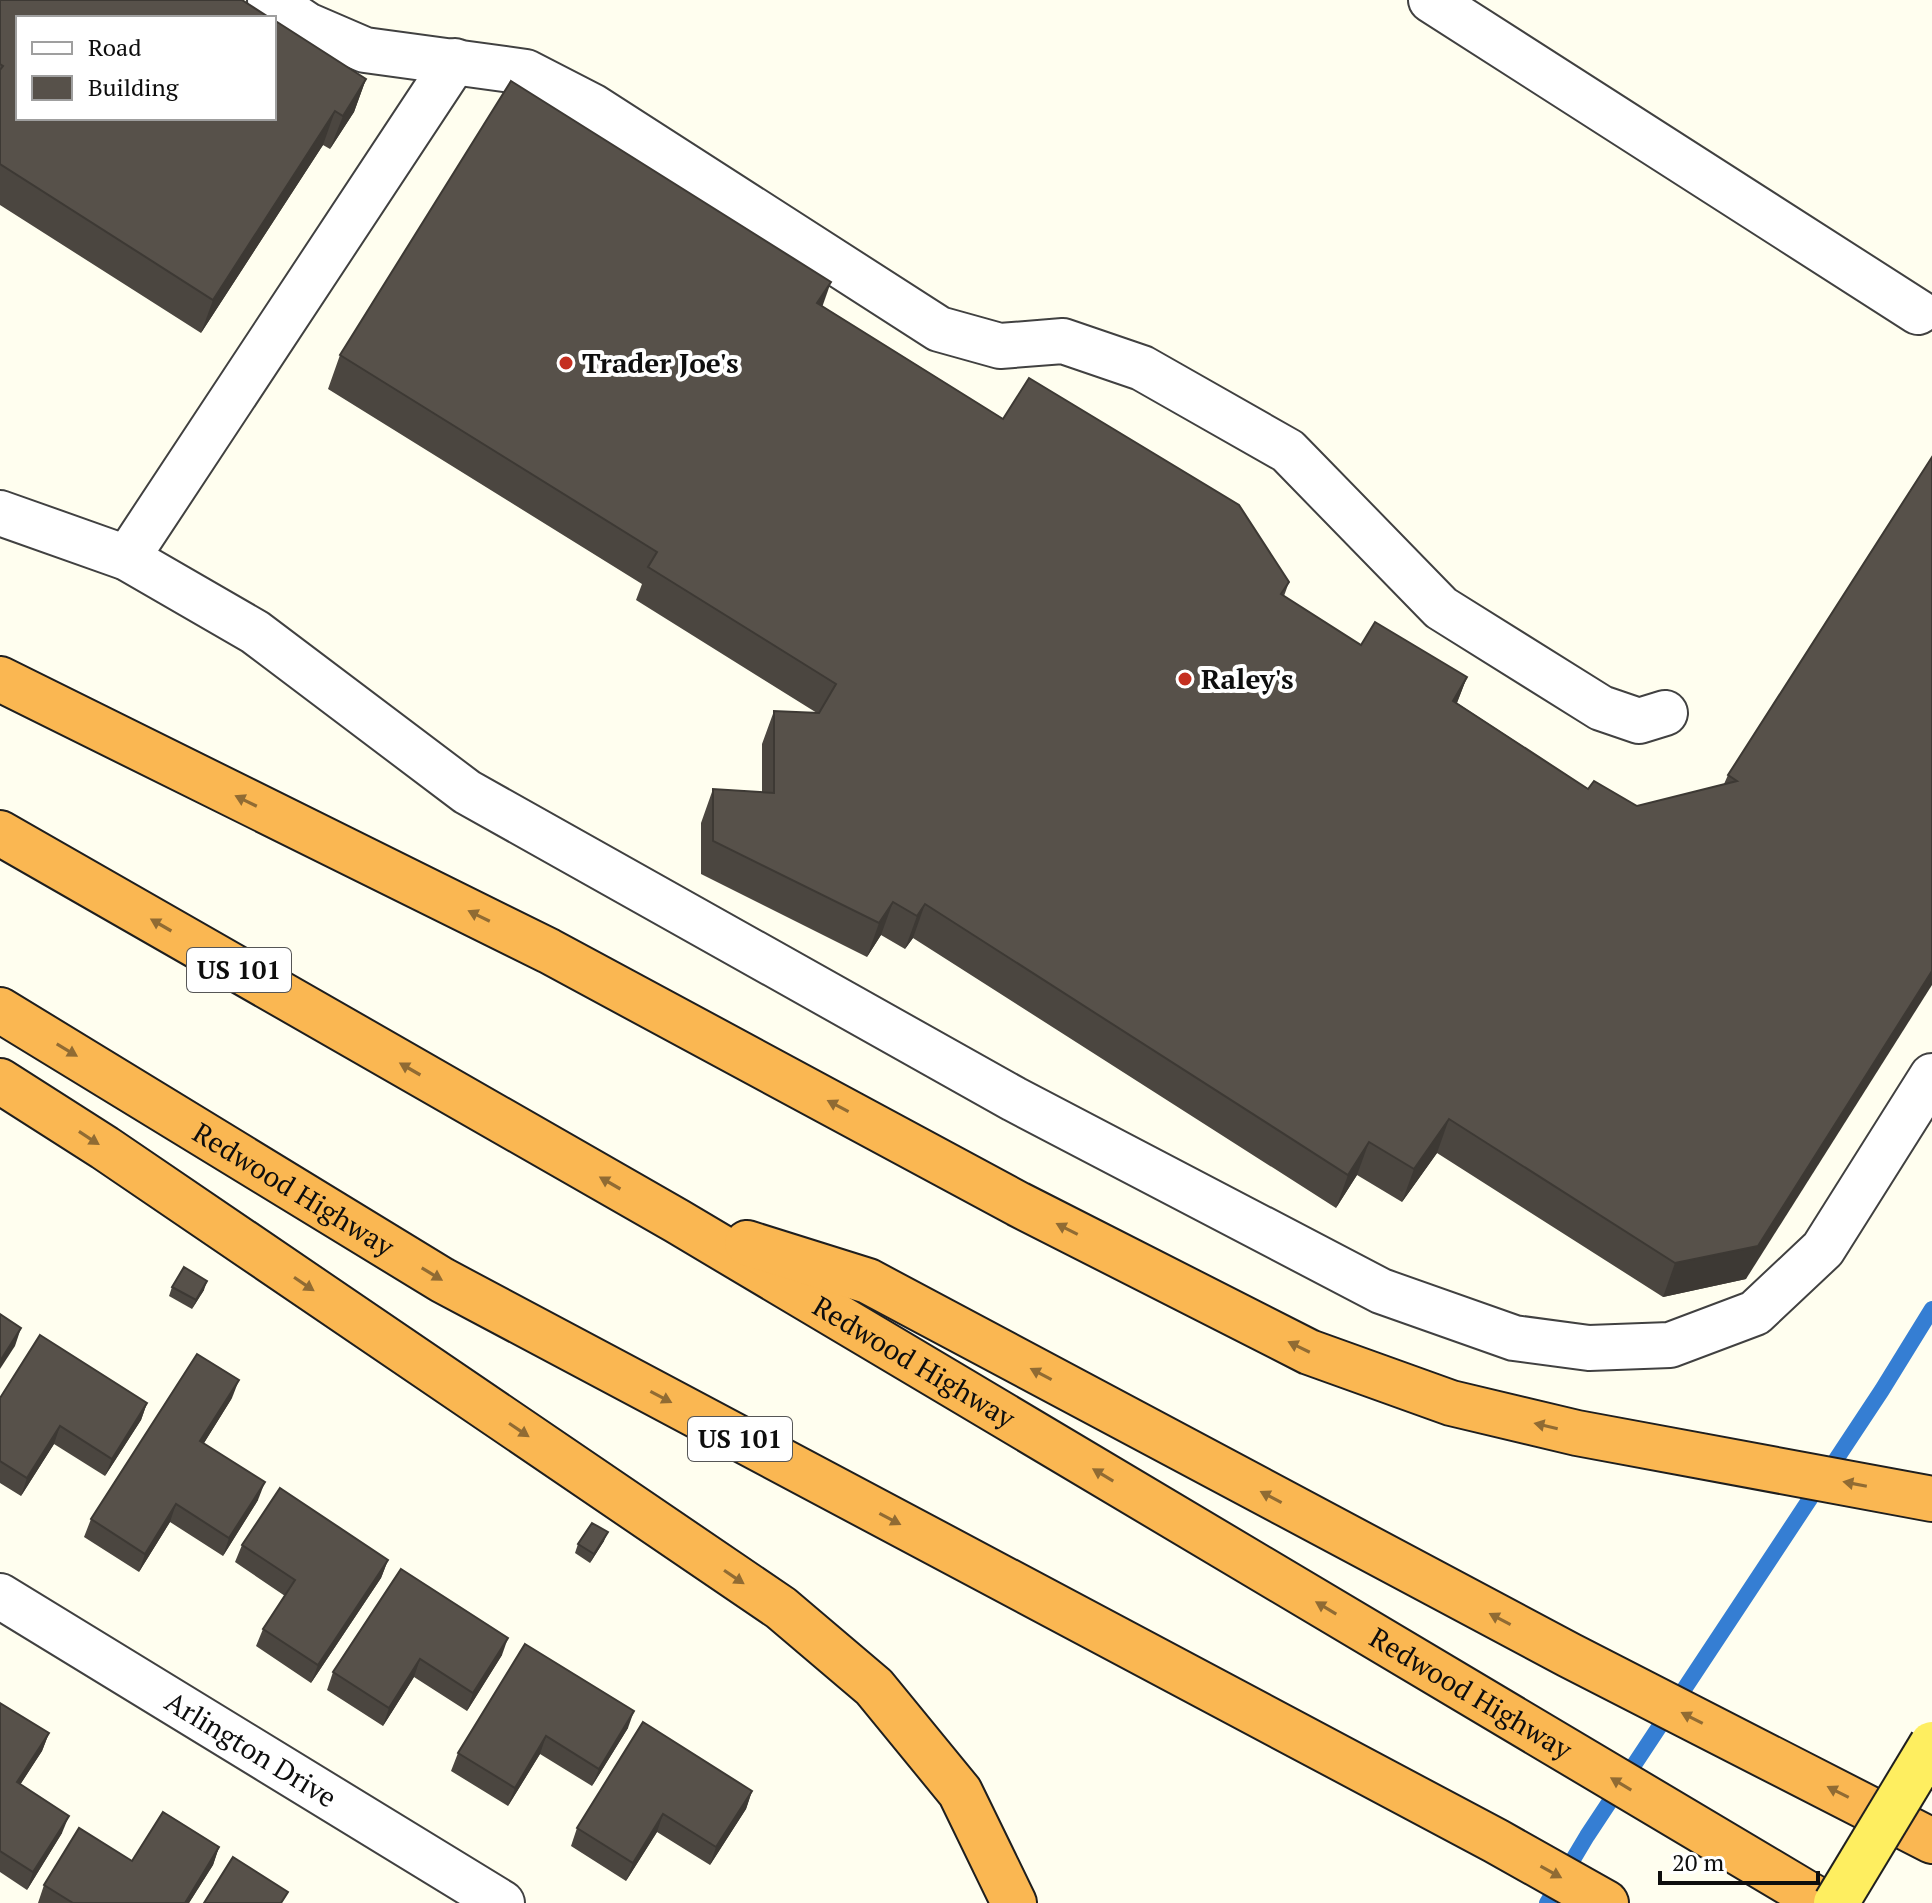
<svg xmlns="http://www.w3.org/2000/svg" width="1932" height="1903" viewBox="0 0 1932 1903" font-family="'PT Serif',serif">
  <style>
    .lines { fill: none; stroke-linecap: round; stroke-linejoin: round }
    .stream { stroke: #357ed3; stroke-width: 16 }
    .minor-casing { stroke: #414141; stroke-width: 48 }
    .highway-casing { stroke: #1f1f1f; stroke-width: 48 }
    .minor { stroke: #fff; stroke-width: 44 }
    .highway { stroke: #fab752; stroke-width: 44 }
    .major-bridge-casing { stroke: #1f1f1f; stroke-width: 48; stroke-linecap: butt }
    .major-bridge { stroke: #feee60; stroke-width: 44 }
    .wall { fill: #4b4640 }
    .shaded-wall { fill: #3d3934 }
    .building { fill: #57514a; stroke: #3d3934; stroke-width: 2 }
    .oneway { fill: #906b33 }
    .poi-dot { fill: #c42f20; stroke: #fff; stroke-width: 3 }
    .labels { text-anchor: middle; stroke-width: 8; stroke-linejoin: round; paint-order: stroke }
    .shield { fill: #fff; stroke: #565656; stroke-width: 2 }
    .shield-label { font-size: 26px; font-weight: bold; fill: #0e0e0e }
    .poi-label { font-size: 28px; font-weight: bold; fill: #0e0e0e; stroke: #fff; text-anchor: start }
    .street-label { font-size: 28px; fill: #0e0e0e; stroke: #fff }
  </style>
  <rect width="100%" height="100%" fill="#fffeef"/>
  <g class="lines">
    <!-- stream -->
    <path class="stream" d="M 1547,1903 L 1587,1836 L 1882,1390 L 1932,1309"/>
    <!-- minor casing -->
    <g class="minor-casing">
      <g id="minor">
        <path d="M 270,0 L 307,25 L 365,50 L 526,72 L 592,106 L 939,329 L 1000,346 L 1063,341 L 1142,368 L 1288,451 L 1441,608 L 1601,708 L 1639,721 L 1665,713"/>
        <path d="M 1431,0 L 1918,312"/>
        <path d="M 0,513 L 127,558 L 255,632 L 467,792 L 1014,1099 L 1381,1291 L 1514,1338 L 1589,1348 L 1670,1345 L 1755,1313 L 1823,1249 L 1932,1076"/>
        <path d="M 127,558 L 455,61"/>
        <path id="s1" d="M 0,1596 L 502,1903"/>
      </g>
    </g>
    <!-- highway casing -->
    <g class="highway-casing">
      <g id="highway">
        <path d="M 0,679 L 549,951 L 1018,1204 L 1309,1352 L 1451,1403 L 1577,1433 L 1932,1499"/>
        <path id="s2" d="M 0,833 L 677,1221 L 1823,1903"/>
        <path id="s3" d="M 0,1010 L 442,1280 L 1496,1841 L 1606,1903"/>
        <path d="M 0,1081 L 105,1148 L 781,1608 L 874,1687 L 960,1792 L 1014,1903"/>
        <path d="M 747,1243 L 868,1281 L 1569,1655 L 1932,1841"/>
      </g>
    </g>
    <!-- minor -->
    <use href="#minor" class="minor"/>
    <!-- highway -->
    <use href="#highway" class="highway"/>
    <!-- major-bridge casing -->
    <g class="major-bridge-casing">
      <path id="major-bridge" d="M 1836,1903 L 1932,1744"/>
    </g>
    <!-- major-bridge -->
    <use href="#major-bridge" class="major-bridge"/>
  </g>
  <!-- wall -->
  <g class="wall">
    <path d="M 0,0 L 366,79 L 354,112 L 330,149 L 323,145 L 201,333 L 0,205 Z"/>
    <path d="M 822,306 L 1003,419 L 1289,582 L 1284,596 L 1361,645 L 1467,677 L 1457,703 L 1588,789 L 1637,806 L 1724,784 L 1728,775 L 1932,457 L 1746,1279 L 1663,1297 L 1437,1153 L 1402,1202 L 1357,1175 L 1336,1208 L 913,938 L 905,949 L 881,935 L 867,957 L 701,874 L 701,823 L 713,789 L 762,792 L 762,744 L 774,711 L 817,713 L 636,600 L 642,584 L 328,389 L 340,355 Z"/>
    <path d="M 172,1287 L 204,1290 L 192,1309 L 169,1296 Z"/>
    <path d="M 0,1398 L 147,1403 L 141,1420 L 105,1476 L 54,1444 L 21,1496 L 0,1483 Z"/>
    <path d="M 232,1398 L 204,1443 L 258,1500 L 223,1556 L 170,1522 L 139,1572 L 84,1537 L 91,1519 Z"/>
    <path d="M 604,1541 L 590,1563 L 575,1553 L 578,1544 Z"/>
    <path d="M 242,1545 L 388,1560 L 381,1578 L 311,1683 L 256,1646 L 263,1629 L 285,1596 L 235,1562 Z"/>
    <path d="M 401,1569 L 502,1655 L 467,1711 L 414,1677 L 383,1726 L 327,1690 L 333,1672 Z"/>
    <path d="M 525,1644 L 628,1728 L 592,1786 L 540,1754 L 508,1806 L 451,1771 L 458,1753 Z"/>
    <path d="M 0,1703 L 49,1733 L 42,1751 L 20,1785 L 62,1833 L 27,1890 L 0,1872 Z"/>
    <path d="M 752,1791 L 746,1809 L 710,1865 L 657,1832 L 626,1881 L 571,1846 L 577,1828 Z"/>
    <path d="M 219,1847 L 213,1865 L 189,1903 L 38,1903 L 44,1885 L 132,1861 Z"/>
  </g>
  <!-- shaded-wall -->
  <g class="shaded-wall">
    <path d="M 366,79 L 354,112 L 330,149 L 343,116 Z"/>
    <path d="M 335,111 L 323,145 L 201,333 L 213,300 Z"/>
    <path d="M 831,282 L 819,316 L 817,303 Z"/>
    <path d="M 1467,677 L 1454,710 L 1453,701 Z"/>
    <path d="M 893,902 L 881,935 L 867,957 L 879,923 Z"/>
    <path d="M 925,904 L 913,938 L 905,949 L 917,916 Z"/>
    <path d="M 1932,971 L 1932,985 L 1746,1279 L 1663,1297 L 1675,1263 Z"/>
    <path d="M 1449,1119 L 1437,1153 L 1402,1202 L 1414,1169 Z"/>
    <path d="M 1369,1142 L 1357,1175 L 1336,1208 L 1348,1175 Z"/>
    <path d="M 207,1281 L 204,1290 L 192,1309 L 196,1300 Z"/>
    <path d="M 21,1328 L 15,1346 L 0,1369 L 0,1361 Z"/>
    <path d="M 239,1380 L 232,1398 L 194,1459 L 200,1441 Z"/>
    <path d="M 147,1403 L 141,1420 L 105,1476 L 112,1459 Z"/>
    <path d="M 60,1426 L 54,1444 L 21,1496 L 27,1478 Z"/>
    <path d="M 265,1482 L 258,1500 L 223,1556 L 229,1538 Z"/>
    <path d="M 176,1504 L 170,1522 L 139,1572 L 145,1554 Z"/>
    <path d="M 608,1532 L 604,1541 L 590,1563 L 594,1554 Z"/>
    <path d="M 388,1560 L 381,1578 L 311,1683 L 318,1665 Z"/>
    <path d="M 508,1638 L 502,1655 L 467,1711 L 473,1693 Z"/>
    <path d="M 420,1659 L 414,1677 L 383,1726 L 389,1708 Z"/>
    <path d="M 634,1711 L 628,1728 L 592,1786 L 599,1769 Z"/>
    <path d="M 49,1733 L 42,1751 L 10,1800 L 17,1782 Z"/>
    <path d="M 546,1736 L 540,1754 L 508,1806 L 515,1788 Z"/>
    <path d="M 752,1791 L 746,1809 L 710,1865 L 716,1847 Z"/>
    <path d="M 663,1814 L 657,1832 L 626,1881 L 633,1863 Z"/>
    <path d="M 69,1816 L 62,1833 L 27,1890 L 33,1872 Z"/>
    <path d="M 219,1847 L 213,1865 L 189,1903 L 185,1903 Z"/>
  </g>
  <!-- building -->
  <g class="building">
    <path d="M 0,0 L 242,0 L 270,18 L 18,18 L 18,118 L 274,118 L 274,20 L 366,79 L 343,116 L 335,111 L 213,300 L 0,164 L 0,70 L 3,66 L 0,64 Z"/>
    <path d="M 511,81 L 831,282 L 817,303 L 1003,419 L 1029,378 L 1239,505 L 1289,582 L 1281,594 L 1361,645 L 1375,622 L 1467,677 L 1453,701 L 1588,789 L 1594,781 L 1637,806 L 1737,781 L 1728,775 L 1932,457 L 1932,971 L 1758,1246 L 1675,1263 L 1449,1119 L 1414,1169 L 1369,1142 L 1348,1175 L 925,904 L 917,916 L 893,902 L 879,923 L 713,841 L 713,789 L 774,793 L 774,711 L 819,713 L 836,684 L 648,567 L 657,552 L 340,355 Z"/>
    <path d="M 184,1267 L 207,1281 L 196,1300 L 172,1287 Z"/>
    <path d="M 0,1314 L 21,1328 L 0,1361 Z"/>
    <path d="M 40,1335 L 147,1403 L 112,1459 L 60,1426 L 27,1478 L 0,1461 L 0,1398 Z"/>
    <path d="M 197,1354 L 239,1380 L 200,1441 L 265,1482 L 229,1538 L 176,1504 L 145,1554 L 91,1519 Z"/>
    <path d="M 280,1488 L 388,1560 L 318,1665 L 263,1629 L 295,1580 L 242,1545 Z"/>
    <path d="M 592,1523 L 608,1532 L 594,1554 L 578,1544 Z"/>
    <path d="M 401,1569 L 508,1638 L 473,1693 L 420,1659 L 389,1708 L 333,1672 Z"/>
    <path d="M 525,1644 L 634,1711 L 599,1769 L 546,1736 L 515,1788 L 458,1753 Z"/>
    <path d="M 0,1703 L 49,1733 L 17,1782 L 69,1816 L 33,1872 L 0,1851 Z"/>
    <path d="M 643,1722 L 752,1791 L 716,1847 L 663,1814 L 633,1863 L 577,1828 Z"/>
    <path d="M 163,1812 L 219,1847 L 185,1903 L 73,1903 L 44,1885 L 79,1828 L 132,1861 Z"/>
    <path d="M 233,1857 L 288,1892 L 281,1903 L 204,1903 Z"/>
  </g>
  <!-- one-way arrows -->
  <defs><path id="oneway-solid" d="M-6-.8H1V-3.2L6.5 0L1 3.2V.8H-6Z" transform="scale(2)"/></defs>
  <g class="oneway">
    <use href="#oneway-solid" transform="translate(246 801) rotate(-154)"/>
    <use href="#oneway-solid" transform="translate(479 916) rotate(-154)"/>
    <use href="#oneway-solid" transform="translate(161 925) rotate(-150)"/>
    <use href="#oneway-solid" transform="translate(67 1050) rotate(31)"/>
    <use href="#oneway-solid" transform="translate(410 1069) rotate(-150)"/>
    <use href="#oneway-solid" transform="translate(838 1106) rotate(-152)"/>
    <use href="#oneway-solid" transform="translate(89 1138) rotate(33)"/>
    <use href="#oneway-solid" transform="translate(610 1183) rotate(-150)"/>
    <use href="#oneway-solid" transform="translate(1067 1229) rotate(-153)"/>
    <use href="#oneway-solid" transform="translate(432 1274) rotate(31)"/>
    <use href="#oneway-solid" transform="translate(304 1284) rotate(34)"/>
    <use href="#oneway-solid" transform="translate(1299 1347) rotate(-154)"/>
    <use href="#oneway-solid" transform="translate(1041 1374) rotate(-152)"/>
    <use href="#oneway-solid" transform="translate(661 1397) rotate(28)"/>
    <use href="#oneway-solid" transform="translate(1546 1426) rotate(-167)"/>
    <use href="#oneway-solid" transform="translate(519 1430) rotate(34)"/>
    <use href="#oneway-solid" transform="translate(1103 1475) rotate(-149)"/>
    <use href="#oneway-solid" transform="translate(1855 1484) rotate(-169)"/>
    <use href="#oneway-solid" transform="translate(1271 1497) rotate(-152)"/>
    <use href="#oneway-solid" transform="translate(890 1519) rotate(28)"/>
    <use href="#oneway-solid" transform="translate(734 1577) rotate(34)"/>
    <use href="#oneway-solid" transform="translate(1326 1608) rotate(-149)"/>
    <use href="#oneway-solid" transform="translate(1500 1619) rotate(-152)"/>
    <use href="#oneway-solid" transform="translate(1692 1718) rotate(-153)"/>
    <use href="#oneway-solid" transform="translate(1621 1784) rotate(-149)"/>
    <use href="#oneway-solid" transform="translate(1838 1792) rotate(-153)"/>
    <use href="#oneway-solid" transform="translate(1551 1872) rotate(29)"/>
  </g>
  <!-- markers -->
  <g class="poi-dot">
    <circle cx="566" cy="363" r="8"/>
    <circle cx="1185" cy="679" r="8"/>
  </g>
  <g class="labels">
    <!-- shield labels -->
    <g class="shield">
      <rect x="187" y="948" width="104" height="44" rx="6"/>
      <rect x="688" y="1417" width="104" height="44" rx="6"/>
    </g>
    <g class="shield-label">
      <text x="239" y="979">US 101</text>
      <text x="740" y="1448">US 101</text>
    </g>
    <!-- poi labels -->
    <g class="poi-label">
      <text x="582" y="373">Trader Joe's</text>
      <text x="1201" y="689">Raley's</text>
    </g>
    <!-- street labels -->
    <g class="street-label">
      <text dy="10" stroke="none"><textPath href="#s3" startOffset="344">Redwood Highway</textPath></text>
      <text dy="10" stroke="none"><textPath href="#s2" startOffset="1056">Redwood Highway</textPath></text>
      <text dy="10" stroke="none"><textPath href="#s2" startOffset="1704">Redwood Highway</textPath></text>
      <text dy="10" stroke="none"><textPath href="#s1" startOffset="294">Arlington Drive</textPath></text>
    </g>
  </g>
  <!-- legend -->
  <rect x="16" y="16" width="260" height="104" fill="#ffffff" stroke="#9f9f9f" stroke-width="2"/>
  <rect x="32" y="42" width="40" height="12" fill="#ffffff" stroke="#9f9f9f" stroke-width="2"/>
  <text x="88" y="56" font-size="24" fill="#0e0e0e">Road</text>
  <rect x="32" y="76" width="40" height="24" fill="#57514a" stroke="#9f9f9f" stroke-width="2"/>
  <text x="88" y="96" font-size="24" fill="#0e0e0e">Building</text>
  <!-- scale -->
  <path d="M1660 1871v12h158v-12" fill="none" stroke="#0e0e0e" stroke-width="4"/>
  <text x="1672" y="1871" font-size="24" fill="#0e0e0e" stroke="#ffffff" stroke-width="6" paint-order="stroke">20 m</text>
</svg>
